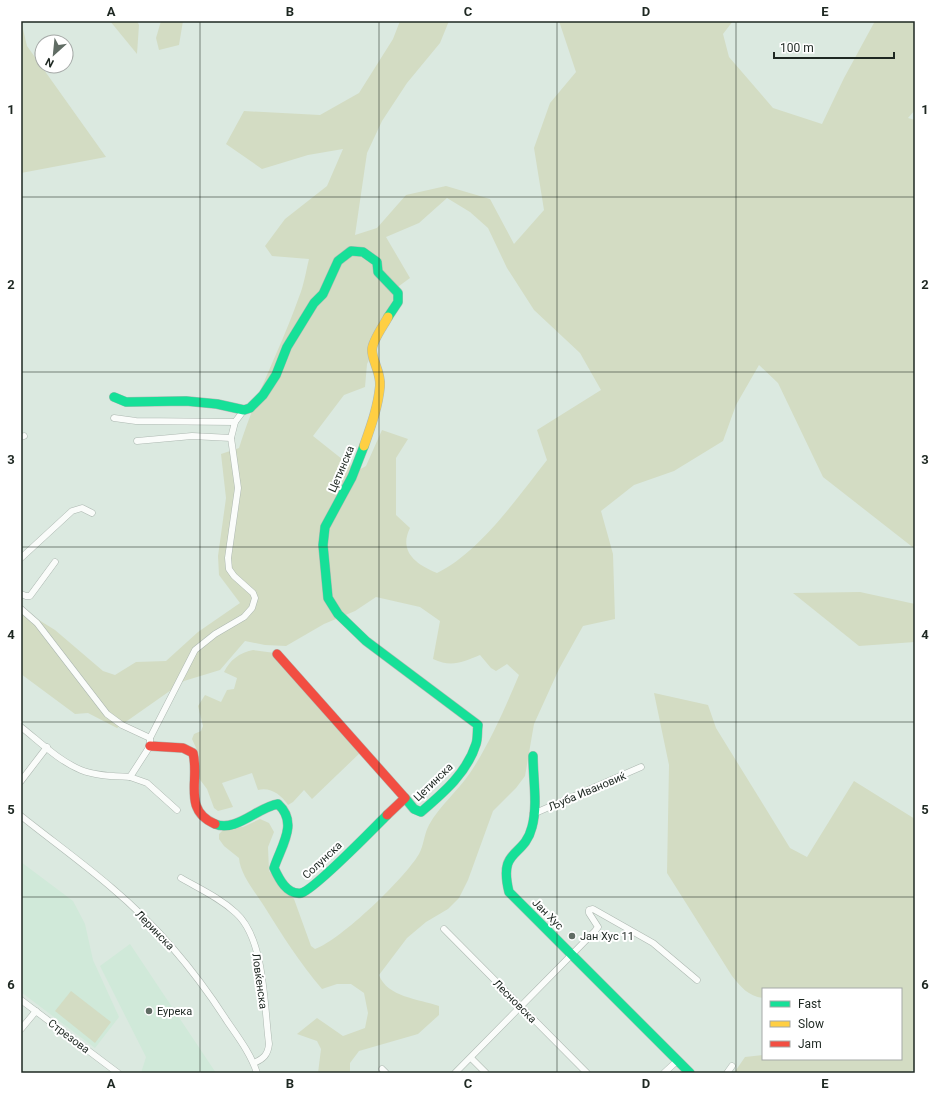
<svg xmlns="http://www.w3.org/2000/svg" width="936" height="1094" viewBox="0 0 936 1094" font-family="Roboto,sans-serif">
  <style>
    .built { fill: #d0e9d9 }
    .green { fill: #d3dcc3; fill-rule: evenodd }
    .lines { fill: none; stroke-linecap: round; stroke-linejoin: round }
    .street-casing { stroke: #adb8b1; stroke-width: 7 }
    .fast-casing { stroke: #adb8b1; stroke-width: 10 }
    .slow-casing { stroke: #adb8b1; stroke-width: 10 }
    .jam-casing { stroke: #adb8b1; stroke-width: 10 }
    .street { stroke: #fafcfa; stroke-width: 6 }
    .fast { stroke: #16e098; stroke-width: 9 }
    .slow { stroke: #ffcf43; stroke-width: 9 }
    .jam { stroke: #f24e42; stroke-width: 9 }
    .grid { fill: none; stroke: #1e2822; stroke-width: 1; stroke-opacity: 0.55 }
    .poi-dot { fill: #606c64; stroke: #fff; stroke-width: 1.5 }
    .labels { text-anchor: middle; stroke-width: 4; stroke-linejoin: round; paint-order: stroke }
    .street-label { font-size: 11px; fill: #1e2822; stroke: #fff }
    .poi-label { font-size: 11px; fill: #1e2822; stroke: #fff; text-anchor: start }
    .neatline { fill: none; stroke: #1e2822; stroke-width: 1.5 }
    .grid-label { font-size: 13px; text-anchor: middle; font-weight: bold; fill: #1e2822 }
  </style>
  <rect width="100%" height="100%" fill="#dbe9e0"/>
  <!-- built -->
  <g class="built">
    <path d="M 21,862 L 73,901 L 85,924 L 93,960 L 119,1017 L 95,1048 L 21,992 Z"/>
    <path d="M 130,944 L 216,1073 L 141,1073 L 146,1057 L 100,966 Z"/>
  </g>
  <!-- green -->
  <g class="green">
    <path d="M 21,21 L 27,46 L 106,157 L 21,173 Z"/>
    <path d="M 110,21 L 137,21 L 139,25 L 137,54 Z"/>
    <path d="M 161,21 L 183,21 L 179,45 L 159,50 L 156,38 Z"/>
    <path d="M 400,21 L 449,21 L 440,43 L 407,83 L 382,121 L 367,153 L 355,235 L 377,228 L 406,195 L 446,186 L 490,199 L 514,244 L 544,210 L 534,148 L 550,103 L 576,72 L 559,21 L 733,21 L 723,34 L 729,57 L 773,108 L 822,124 L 844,78 L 875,21 L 915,21 L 915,110 L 908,118 L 915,120 L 915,549 L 823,477 L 778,383 L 759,365 L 736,405 L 723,441 L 674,471 L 634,485 L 601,511 L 613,554 L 615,619 L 583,626 L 559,669 L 534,724 L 525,776 L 516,788 L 493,811 L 468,880 L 459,898 L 448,909 L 426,922 L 407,938 L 379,975 C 387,997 419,999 439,1006 L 439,1015 L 418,1034 L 359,1051 L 350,1063 L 350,1073 L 318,1073 L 321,1049 L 317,1041 L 297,1034 L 317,1018 L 343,1036 L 365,1028 L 368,1013 L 364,993 L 351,984 L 337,984 L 322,989 C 300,963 282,935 264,906 C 255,892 240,874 239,858 L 224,846 L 219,839 L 219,834 L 224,829 L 243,827 L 260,819 L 269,823 L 274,832 L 268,847 L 269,871 L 294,899 L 311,946 L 315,949 C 341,940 405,878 419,854 C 424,845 424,834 429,825 C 439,806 458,791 470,773 C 490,743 505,708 519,675 L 507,664 L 496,671 L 491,668 L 480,655 C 462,662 452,668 433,659 L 440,621 L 420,607 L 376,597 L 355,611 L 324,624 L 286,646 L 265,645 L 245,641 L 220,670 L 184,681 L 117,728 L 88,713 L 75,714 L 21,674 L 21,609 L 55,630 L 103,671 L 115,675 L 136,662 L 166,661 L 198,632 L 240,603 L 219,575 L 218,556 L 226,498 L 221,454 L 239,448 C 255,396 281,348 299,297 C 304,285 306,271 309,259 L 272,256 L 265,246 L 285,219 L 327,186 L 343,149 L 308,155 L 262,169 L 226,144 L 244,111 L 320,115 L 359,93 L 393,39 ZM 447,198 L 470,212 L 488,228 L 507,268 L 534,310 L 580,353 L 601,390 L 537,430 L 547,460 C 518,497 479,553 437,573 C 417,565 398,552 410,528 L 396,515 L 396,458 L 408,439 L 382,430 L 366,466 L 357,471 L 313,436 L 344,395 L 365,387 L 367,364 L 396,306 L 395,289 L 410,278 L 386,237 L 419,223 Z"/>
    <path d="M 860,592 L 915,604 L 915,642 L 859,646 L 793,593 Z"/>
    <path d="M 253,650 L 275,653 L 363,750 L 312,799 L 304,790 L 293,802 L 288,805 C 281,795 271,787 258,790 L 252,773 L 222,783 L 233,807 L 218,811 L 214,808 L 207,789 L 198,777 L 197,750 L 192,739 L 194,734 L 201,731 L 203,726 L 198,706 L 205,695 L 221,702 L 227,690 L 234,689 L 237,678 L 224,672 C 230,660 239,653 253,650 Z"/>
    <path d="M 654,693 L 708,705 L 716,728 L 790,848 L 807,857 L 854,781 L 915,819 L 915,1069 L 908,1073 L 734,1073 L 745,1057 L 763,1055 L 763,1059 L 901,1059 L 901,989 L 763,989 L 763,998 C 748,996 741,987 732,976 L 667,873 L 669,765 Z"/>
    <path d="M 71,991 L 111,1022 L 95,1043 L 55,1011 Z"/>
  </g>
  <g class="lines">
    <!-- street casing -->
    <g class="street-casing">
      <g id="street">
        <path d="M 114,418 L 136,421 L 235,422 L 244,410"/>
        <path d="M 21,437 L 24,436"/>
        <path d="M 137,441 L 192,436 L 231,438 L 235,422"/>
        <path d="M 21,558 L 72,511 L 82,508 L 92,513"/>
        <path d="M 21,594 L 26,596 L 30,596 L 55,562"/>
        <path d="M 21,609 L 37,623 L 107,714 L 122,725 L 150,738"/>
        <path d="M 21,727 C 40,742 59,761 81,770 C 96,776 114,776 130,777 L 150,746 L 150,738 L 195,650 L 215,634 L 244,617 L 252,608 L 255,598 L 253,593 L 234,576 L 229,569 L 228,558 L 238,488 L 231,438"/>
        <path d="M 130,777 L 147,783 L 177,810"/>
        <path d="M 21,781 L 47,747"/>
        <path d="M 533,814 L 641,767"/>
        <path d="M 21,816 C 51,840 83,863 112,888 C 157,926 195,971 227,1021 C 238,1037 251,1054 257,1073"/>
        <path d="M 181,878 C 200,889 220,898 236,913 C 265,939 264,1006 269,1044 C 268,1055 263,1059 254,1063"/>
        <path d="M 444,929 L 587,1073"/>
        <path d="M 21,1000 L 118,1073"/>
        <path d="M 21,1029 L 36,1011"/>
        <path d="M 471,1058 L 486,1073"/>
        <path d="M 382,1069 L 386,1073"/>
        <path d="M 455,1073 L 595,931 L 598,927 L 589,913 L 589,910 L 593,909 L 653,943 L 697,980"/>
        <path d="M 664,1073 L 678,1060"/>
        <path d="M 727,1073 L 732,1066"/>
      </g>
    </g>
    <!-- fast casing -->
    <g class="fast-casing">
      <g id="fast">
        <path d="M 114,397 L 126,402 L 186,401 L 217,404 L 244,410 L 250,408 L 263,395 L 276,375 L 287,347 L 314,303 L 323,294 L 338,261 L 351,251 L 363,252 L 377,262 L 378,272 L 398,293 L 398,302 L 388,317"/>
        <path d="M 364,446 L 352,477 L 325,527 L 323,545 L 328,598 L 338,614 L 366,641 L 478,725 C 477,731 478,738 476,744 C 467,773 443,793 421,812 L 414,809 L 405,798"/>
        <path d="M 533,756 C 533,779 538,805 532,827 C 524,859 498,847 509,892 L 690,1073"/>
        <path d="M 215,824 C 235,833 258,807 278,804 C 299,823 281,846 274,868 C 279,879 287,895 301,893 C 313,891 374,828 387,815"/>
      </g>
    </g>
    <!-- slow casing -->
    <g class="slow-casing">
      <path id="slow" d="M 364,446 C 371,426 378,407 380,386 C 381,372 372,361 372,350 C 372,341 384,325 388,317"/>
    </g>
    <!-- jam casing -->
    <g class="jam-casing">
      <g id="jam">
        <path d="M 277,654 L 405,798 L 387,815"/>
        <path d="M 150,746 L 183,748 L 193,753 C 200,780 182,810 215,824"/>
      </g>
    </g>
    <!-- street -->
    <use href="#street" class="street"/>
    <!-- fast -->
    <use href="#fast" class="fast"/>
    <!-- slow -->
    <use href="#slow" class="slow"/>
    <!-- jam -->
    <use href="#jam" class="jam"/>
  </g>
  <!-- grid -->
  <path class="grid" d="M 200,21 L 200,1073M 379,21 L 379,1073M 557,21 L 557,1073M 736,21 L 736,1073M 21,197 L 915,197M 21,372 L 915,372M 21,547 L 915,547M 21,722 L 915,722M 21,897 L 915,897"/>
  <!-- markers -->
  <g class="poi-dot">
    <circle cx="572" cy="936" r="4"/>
    <circle cx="149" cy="1011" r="4"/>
  </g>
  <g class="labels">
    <!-- street labels -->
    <g class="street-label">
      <text transform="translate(341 469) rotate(-67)" y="4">Цетинска</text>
      <text transform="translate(433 782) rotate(-44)" y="4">Цетинска</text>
      <text transform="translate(587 791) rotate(-23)" y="4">Љуба Ивановиќ</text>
      <text transform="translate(322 860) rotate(-43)" y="4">Солунска</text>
      <text transform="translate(548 914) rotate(45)" y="4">Јан Хус</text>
      <text transform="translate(155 930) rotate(46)" y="4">Леринска</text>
      <text transform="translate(260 981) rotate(82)" y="4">Ловќенска</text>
      <text transform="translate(515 1001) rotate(45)" y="4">Лесновска</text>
      <text transform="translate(69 1036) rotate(37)" y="4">Стрезова</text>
    </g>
    <!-- poi labels -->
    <g class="poi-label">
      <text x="580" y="940">Јан Хус 11</text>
      <text x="157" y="1015">Еурека</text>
    </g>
  </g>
  <!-- border -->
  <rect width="936" height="1094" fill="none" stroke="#ffffff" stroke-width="44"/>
  <!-- legend -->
  <rect x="762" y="988" width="140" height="72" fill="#ffffff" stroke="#a5a9a7"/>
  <rect x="770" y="1001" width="20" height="6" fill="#16e098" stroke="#a5a9a7"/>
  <text x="798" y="1008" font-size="12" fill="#1e2822">Fast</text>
  <rect x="770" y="1021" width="20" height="6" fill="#ffcf43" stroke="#a5a9a7"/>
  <text x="798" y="1028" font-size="12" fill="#1e2822">Slow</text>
  <rect x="770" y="1041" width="20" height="6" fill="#f24e42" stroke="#a5a9a7"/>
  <text x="798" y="1048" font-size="12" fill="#1e2822">Jam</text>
  <!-- north arrow -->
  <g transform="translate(54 54) rotate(207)"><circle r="19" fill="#ffffff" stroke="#a5a9a7"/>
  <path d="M0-3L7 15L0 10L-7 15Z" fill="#606c64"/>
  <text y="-6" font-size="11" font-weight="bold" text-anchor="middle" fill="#1e2822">N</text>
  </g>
  <!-- scale -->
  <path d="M774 52v6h120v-6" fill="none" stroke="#1e2822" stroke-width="2"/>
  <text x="780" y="52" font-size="12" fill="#1e2822" stroke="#ffffff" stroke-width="3" paint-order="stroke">100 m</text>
  <rect x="22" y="22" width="892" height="1050" class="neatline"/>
  <g class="grid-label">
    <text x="111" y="16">A</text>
    <text x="290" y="16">B</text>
    <text x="468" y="16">C</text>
    <text x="646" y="16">D</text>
    <text x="825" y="16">E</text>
    <text x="11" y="114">1</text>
    <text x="925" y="114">1</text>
    <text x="11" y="289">2</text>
    <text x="925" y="289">2</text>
    <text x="11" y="464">3</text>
    <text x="925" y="464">3</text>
    <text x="11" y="639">4</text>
    <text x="925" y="639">4</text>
    <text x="11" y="814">5</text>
    <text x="925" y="814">5</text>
    <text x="11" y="989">6</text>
    <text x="925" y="989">6</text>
    <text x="111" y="1088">A</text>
    <text x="290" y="1088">B</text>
    <text x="468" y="1088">C</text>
    <text x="646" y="1088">D</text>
    <text x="825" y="1088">E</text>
  </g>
</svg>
